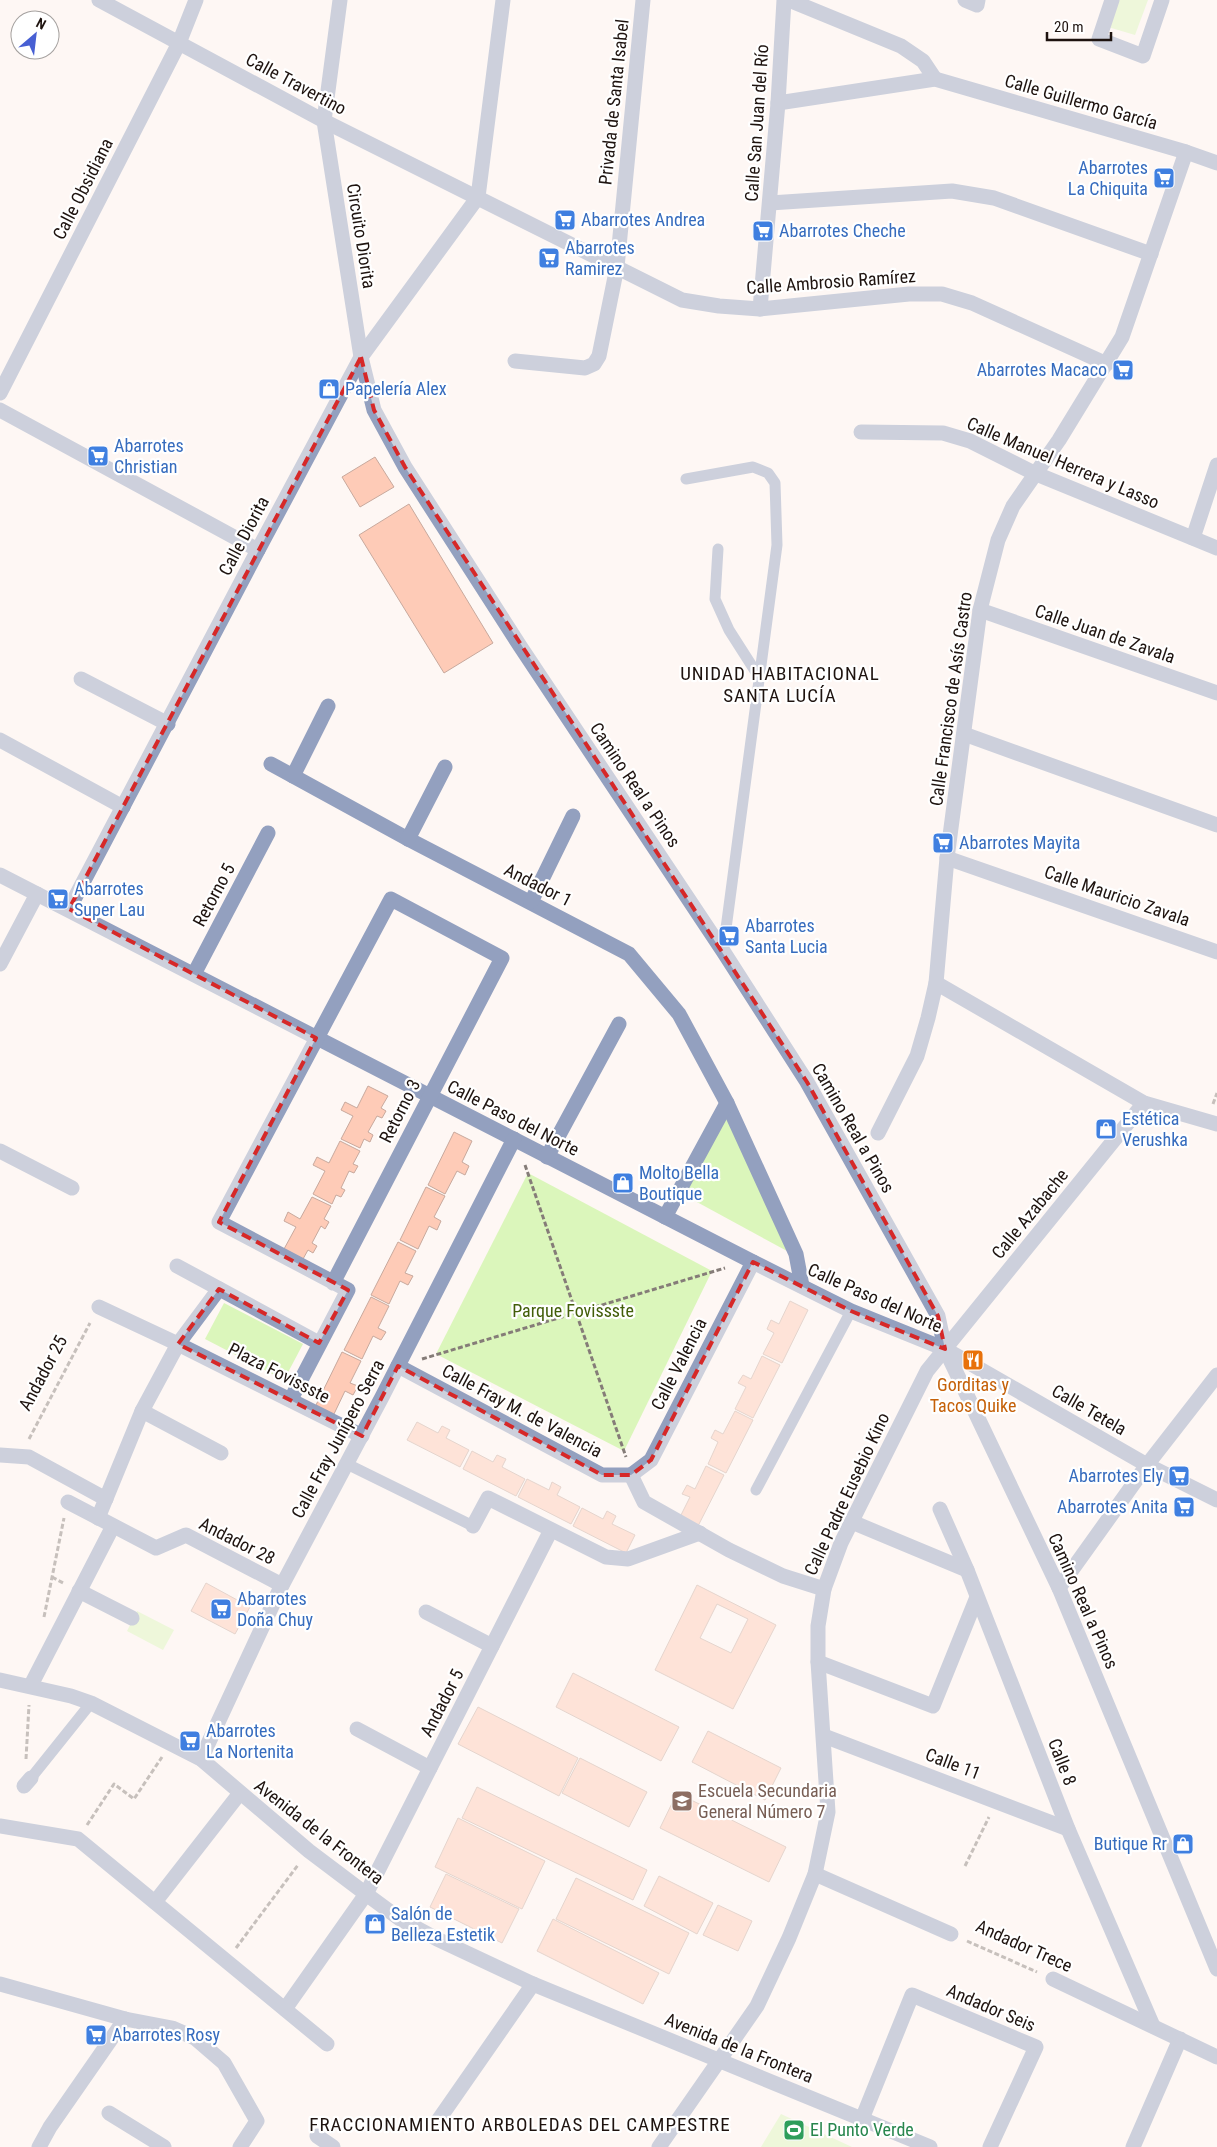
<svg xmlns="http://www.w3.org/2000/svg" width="1217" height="2147" viewBox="0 0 1217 2147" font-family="'Roboto Condensed',sans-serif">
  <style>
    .green { fill: #dbf6bb }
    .building { fill: #fecbb7; stroke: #c8a99d; fill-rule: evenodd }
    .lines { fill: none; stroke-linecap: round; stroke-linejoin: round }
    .path { stroke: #857c78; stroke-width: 3; stroke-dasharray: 5 2.5; stroke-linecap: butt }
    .lane { stroke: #93a0bf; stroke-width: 11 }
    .street { stroke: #93a0bf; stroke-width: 15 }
    .marked { fill: none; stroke: #d62828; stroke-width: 4; stroke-dasharray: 10 6; stroke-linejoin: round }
    .labels { text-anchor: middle; stroke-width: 4.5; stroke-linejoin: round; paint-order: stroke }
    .street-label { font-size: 18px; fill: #1e130f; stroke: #fff }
    .shop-label { font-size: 18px; fill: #366cbe; stroke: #fff; text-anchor: start }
    .park-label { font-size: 18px; fill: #425e09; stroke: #fff }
    .food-label { font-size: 18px; fill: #c56008; stroke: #fff }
    .education-label { font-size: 18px; fill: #785e54; stroke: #fff; text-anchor: start }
    .leisure-label { font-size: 18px; fill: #27864d; stroke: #fff; text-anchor: start }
    .neighbourhood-label { font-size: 19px; letter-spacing: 1px; fill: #1e130f; stroke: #fff }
  </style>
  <rect width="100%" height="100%" fill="#fef7f4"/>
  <!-- green -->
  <g class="green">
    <path d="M 1119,0 L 1148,0 L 1135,35 L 1108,27 Z"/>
    <path d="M 727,1117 L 787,1251 L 684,1195 Z"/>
    <path d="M 528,1173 L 712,1271 L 624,1451 L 436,1354 Z"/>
    <path d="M 224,1303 L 303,1344 L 284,1380 L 205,1339 Z"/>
    <path d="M 137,1611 L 174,1630 L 163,1650 L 127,1631 Z"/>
    <path d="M 781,2114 L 852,2147 L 761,2147 Z"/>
  </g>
  <!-- building -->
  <g class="building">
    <path d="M 375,457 L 394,487 L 360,507 L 342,477 Z"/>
    <path d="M 409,504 L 493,643 L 444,673 L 359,535 Z"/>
    <path d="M 368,1086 L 388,1096 L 381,1108 L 386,1111 L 382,1118 L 377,1116 L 368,1132 L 373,1135 L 370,1142 L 364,1139 L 360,1148 L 341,1139 L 353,1116 L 341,1110 L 345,1102 L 357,1108 Z"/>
    <path d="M 454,1132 L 472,1141 L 462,1162 L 469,1166 L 465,1175 L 457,1171 L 445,1194 L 428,1185 Z"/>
    <path d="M 340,1141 L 360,1151 L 353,1164 L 358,1166 L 354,1173 L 349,1171 L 341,1188 L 345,1190 L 341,1197 L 336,1195 L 332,1204 L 313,1194 L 325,1171 L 313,1165 L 317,1157 L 329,1163 Z"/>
    <path d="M 426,1187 L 445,1196 L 434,1217 L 441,1221 L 437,1230 L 429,1226 L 418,1249 L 400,1240 Z"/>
    <path d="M 312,1197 L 331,1206 L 324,1219 L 329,1222 L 325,1229 L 321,1226 L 312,1243 L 317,1246 L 313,1253 L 308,1250 L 303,1259 L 284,1249 L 296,1227 L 284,1221 L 288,1212 L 300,1219 Z"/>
    <path d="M 398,1242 L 416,1251 L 405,1273 L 413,1276 L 408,1285 L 400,1281 L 389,1304 L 371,1295 Z"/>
    <path d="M 371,1297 L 389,1306 L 378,1328 L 386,1332 L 381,1340 L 373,1336 L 362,1359 L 344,1350 Z"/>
    <path d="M 790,1301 L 808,1310 L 782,1363 L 763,1354 L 774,1333 L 767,1329 L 771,1320 L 779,1324 Z"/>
    <path d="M 342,1352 L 361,1361 L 350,1383 L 358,1386 L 353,1395 L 345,1391 L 334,1414 L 316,1405 Z"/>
    <path d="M 762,1356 L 780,1365 L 753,1418 L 735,1409 L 746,1387 L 738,1383 L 743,1375 L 751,1379 Z"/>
    <path d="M 735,1411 L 753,1420 L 726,1473 L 708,1464 L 718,1442 L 711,1438 L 715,1430 L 723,1434 Z"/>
    <path d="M 417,1422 L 438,1433 L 442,1426 L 450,1430 L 446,1438 L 469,1450 L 460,1467 L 407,1440 Z"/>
    <path d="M 472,1451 L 493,1462 L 497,1455 L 506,1459 L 502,1467 L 525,1479 L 516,1496 L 463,1469 Z"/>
    <path d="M 706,1466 L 724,1475 L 697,1528 L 679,1519 L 690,1497 L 682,1494 L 687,1485 L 695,1489 Z"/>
    <path d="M 527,1479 L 549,1490 L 552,1482 L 561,1487 L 557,1495 L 580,1507 L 571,1524 L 518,1497 Z"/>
    <path d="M 582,1508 L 603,1519 L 607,1511 L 616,1516 L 612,1524 L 635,1535 L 626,1553 L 573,1526 Z"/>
    <path d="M 206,1583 L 250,1607 L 235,1634 L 191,1611 Z"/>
    <path d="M 697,1585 L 776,1625 L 733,1709 L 655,1670 ZM 717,1604 L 748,1619 L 731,1653 L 700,1638 Z"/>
    <path d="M 573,1673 L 679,1727 L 661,1761 L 556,1707 Z"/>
    <path d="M 478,1707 L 578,1758 L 559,1796 L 458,1744 Z"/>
    <path d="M 708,1731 L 781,1768 L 765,1800 L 692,1762 Z"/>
    <path d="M 580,1758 L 647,1792 L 629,1827 L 562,1793 Z"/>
    <path d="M 477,1787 L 647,1870 L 633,1900 L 462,1818 Z"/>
    <path d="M 677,1793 L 786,1847 L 769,1882 L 660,1828 Z"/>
    <path d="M 458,1818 L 545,1861 L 522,1909 L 435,1867 Z"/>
    <path d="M 446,1874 L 519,1909 L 502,1943 L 430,1907 Z"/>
    <path d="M 659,1876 L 713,1903 L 697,1934 L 644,1906 Z"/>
    <path d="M 576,1878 L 689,1933 L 669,1974 L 556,1919 Z"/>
    <path d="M 718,1905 L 752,1921 L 738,1951 L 703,1935 Z"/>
    <path d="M 553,1919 L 659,1973 L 643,2004 L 537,1951 Z"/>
  </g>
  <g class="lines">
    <!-- path -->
    <g class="path">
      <path d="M 1213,1104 L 1217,1093"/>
      <path d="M 525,1165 L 626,1457"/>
      <path d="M 422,1359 L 725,1268"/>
      <path d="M 29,1439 L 90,1323"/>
      <path d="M 52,1577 L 65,1584"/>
      <path d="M 44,1617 L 64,1518"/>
      <path d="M 26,1759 L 29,1705"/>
      <path d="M 87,1825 L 114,1784 L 134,1799 L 162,1757"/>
      <path d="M 965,1866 L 989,1817"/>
      <path d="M 967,1941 L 1037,1972"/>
      <path d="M 236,1948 L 298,1865"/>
    </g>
    <!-- lane -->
    <g class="lane">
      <path d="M 686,479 L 753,467 L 768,473 L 775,483 L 777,545 L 723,951"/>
      <path d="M 718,549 L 715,599 L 729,630 L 759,677"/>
      <path d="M 347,1464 L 473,1526"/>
      <path d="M 756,1490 L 851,1311"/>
      <path d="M 31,1778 L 91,1703"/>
    </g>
    <!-- street -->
    <g class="street">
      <path d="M 99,0 L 324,121 L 682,300 L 719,306 L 760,309 L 909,294 L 942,294 L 972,303 L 1107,364"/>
      <path d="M 340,0 L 324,121 L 361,357 L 374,410 L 405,467 L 520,646 L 723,951 L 807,1082 L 938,1316 L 945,1349 L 1059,1588 L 1217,1969"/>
      <path d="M 789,0 L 901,46 L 923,61 L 935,79"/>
      <path d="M 965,0 L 977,5 L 978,0"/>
      <path d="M 1112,0 L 1099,39 L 1143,56 L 1162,0"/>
      <path d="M 778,103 L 935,79 L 1186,152 L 1217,163"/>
      <path d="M 770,203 L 952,191 L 994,198 L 1151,254"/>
      <path d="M 760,309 L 778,103 L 784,0"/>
      <path d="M 515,361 L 585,368 L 594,364 L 599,356 L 617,267 L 643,0"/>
      <path d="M 0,393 L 179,43 L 196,0"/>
      <path d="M 0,410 L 258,550"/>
      <path d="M 861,432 L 943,433 L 970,441 L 1034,473 L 1217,548"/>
      <path d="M 1193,538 L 1217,465"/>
      <path d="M 980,610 L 1217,693"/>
      <path d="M 81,679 L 168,724"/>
      <path d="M 964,734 L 1217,825"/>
      <path d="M 0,740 L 123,807"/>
      <path d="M 271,764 L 408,839 L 629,954 L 679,1014 L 727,1103 L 796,1254 L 802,1286"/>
      <path d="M 293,776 L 328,706"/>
      <path d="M 408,839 L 445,767"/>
      <path d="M 947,858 L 1217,952"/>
      <path d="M 0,875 L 753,1262 L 851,1311 L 945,1349 L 1147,1465 L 1217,1500"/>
      <path d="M 531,902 L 573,816"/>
      <path d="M 69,909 L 258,550 L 361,357 L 478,197 L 503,0"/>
      <path d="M 0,964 L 37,894"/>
      <path d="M 194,974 L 268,833"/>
      <path d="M 936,983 L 1144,1103 L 1217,1124"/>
      <path d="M 878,1133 L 917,1056 L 928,1018 L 936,983 L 947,858 L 980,610 L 998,540 L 1013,506 L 1059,440 L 1122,337 L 1186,152"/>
      <path d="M 0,1151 L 72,1188"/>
      <path d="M 547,1157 L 619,1024"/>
      <path d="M 665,1217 L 727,1103"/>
      <path d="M 177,1266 L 319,1343"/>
      <path d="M 99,1307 L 178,1344 L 362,1436"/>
      <path d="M 398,1366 L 602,1475 L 631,1475"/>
      <path d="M 291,1399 L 348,1290 L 219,1222 L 391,899 L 502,958 L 333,1283"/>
      <path d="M 142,1411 L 221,1453"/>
      <path d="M 0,1455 L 29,1457 L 106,1499"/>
      <path d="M 631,1475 L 651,1460 L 753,1262"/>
      <path d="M 631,1475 L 644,1502 L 729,1550 L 783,1576 L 824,1589"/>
      <path d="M 68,1502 L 156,1548 L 186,1535 L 282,1585"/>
      <path d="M 940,1509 L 967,1570 L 1068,1829 L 1153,2026"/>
      <path d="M 98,1518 L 142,1411 L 178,1344 L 219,1289"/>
      <path d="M 852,1522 L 967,1570"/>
      <path d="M 473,1526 L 488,1498 L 606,1557 L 628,1559 L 700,1533"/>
      <path d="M 1059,1588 L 1147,1465 L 1217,1375"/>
      <path d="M 79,1591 L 132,1618"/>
      <path d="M 426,1612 L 492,1646"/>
      <path d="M 818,1662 L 933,1706 L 977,1597"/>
      <path d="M 0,1680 L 71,1696 L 91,1703 L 201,1759 L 309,1851 L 366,1894 L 400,1919 L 437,1939 L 533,1984 L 930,2147"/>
      <path d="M 31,1685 L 113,1526"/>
      <path d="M 357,1729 L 430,1768"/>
      <path d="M 824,1736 L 1068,1829"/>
      <path d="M 201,1759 L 279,1591 L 382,1397 L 514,1139"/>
      <path d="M 24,1786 L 31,1778"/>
      <path d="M 0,1826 L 78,1839 L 327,2044"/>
      <path d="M 815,1874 L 951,1934"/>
      <path d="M 155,1902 L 240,1793"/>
      <path d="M 1053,1979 L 1217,2057"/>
      <path d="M 0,1984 L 125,2019 L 172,2028 L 195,2038 L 224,2063 L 257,2121 L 240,2147"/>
      <path d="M 285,2009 L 366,1894 L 551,1530"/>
      <path d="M 109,2113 L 164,2147"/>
      <path d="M 862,2119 L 912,1995 L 1036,2047 L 990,2147"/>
      <path d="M 437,2122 L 533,1984"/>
      <path d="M 317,2136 L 333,2147"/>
      <path d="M 39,2147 L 50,2127 L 125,2019"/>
      <path d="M 659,2147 L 757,2006 L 789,1938 L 815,1874 L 828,1812 L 818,1662 L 818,1626 L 824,1589 L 841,1543 L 927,1371 L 1144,1103"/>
      <path d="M 1133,2147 L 1180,2039"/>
    </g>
  </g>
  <!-- marked area -->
  <path d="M0 0H1217V2147H0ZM 361,357 L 374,410 L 405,467 L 807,1082 L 938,1316 L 945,1349 L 851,1311 L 753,1262 L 651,1460 L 631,1475 L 602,1475 L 398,1366 L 362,1436 L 178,1344 L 219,1289 L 319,1343 L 348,1290 L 219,1222 L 316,1038 L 69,909 Z" fill="#fef7f4" fill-opacity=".55" fill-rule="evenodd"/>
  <path class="marked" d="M 361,357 L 374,410 L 405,467 L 807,1082 L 938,1316 L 945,1349 L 851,1311 L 753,1262 L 651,1460 L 631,1475 L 602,1475 L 398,1366 L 362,1436 L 178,1344 L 219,1289 L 319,1343 L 348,1290 L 219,1222 L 316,1038 L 69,909 Z"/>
  <!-- icons -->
  <defs>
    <g id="supermarket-square" transform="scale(1.125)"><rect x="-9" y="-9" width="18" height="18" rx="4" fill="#3f7fe0" stroke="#fff"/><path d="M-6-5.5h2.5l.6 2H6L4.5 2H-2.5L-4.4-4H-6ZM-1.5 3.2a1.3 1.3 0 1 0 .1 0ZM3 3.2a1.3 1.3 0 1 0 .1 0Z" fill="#fff"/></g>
    <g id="shop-square" transform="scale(1.125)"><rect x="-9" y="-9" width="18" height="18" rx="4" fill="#3f7fe0" stroke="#fff"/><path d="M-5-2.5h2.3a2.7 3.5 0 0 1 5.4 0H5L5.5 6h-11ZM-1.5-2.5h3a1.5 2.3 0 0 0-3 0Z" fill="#fff"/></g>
    <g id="restaurant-square" transform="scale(1.125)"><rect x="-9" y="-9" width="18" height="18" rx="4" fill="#e8710a" stroke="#fff"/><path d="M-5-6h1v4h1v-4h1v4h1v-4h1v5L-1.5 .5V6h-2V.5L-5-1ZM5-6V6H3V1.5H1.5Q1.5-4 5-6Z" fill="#fff"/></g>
    <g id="school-square" transform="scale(1.125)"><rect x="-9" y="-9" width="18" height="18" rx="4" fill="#8d6e63" stroke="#fff"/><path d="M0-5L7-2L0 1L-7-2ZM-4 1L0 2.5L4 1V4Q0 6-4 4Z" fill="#fff"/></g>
    <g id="stadium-square" transform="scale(1.125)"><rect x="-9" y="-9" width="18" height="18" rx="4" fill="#2e9e5b" stroke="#fff"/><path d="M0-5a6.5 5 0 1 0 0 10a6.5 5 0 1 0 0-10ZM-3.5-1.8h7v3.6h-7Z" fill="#fff"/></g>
  </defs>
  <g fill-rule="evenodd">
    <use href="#supermarket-square" x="1164" y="178"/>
    <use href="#supermarket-square" x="565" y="220"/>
    <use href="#supermarket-square" x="763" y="231"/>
    <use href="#supermarket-square" x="549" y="258"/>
    <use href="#supermarket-square" x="1123" y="370"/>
    <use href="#shop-square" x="329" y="389"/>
    <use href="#supermarket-square" x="98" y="456"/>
    <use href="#supermarket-square" x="943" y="843"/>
    <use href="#supermarket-square" x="58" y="899"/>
    <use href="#supermarket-square" x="729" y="936"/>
    <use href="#shop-square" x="1106" y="1129"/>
    <use href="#shop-square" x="623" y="1183"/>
    <use href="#restaurant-square" x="973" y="1360"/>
    <use href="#supermarket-square" x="1179" y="1476"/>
    <use href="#supermarket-square" x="1184" y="1507"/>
    <use href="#supermarket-square" x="221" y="1609"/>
    <use href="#supermarket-square" x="190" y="1741"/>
    <use href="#school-square" x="682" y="1801"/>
    <use href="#shop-square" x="1183" y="1844"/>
    <use href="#shop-square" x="375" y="1924"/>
    <use href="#supermarket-square" x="96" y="2035"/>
    <use href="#stadium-square" x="794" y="2130"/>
  </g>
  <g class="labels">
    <!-- street labels -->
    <g class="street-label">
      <text transform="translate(296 84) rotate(28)" y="6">Calle Travertino</text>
      <text transform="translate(614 102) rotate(-84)" y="6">Privada de Santa Isabel</text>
      <text transform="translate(1081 102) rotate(16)" y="6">Calle Guillermo García</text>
      <text transform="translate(757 123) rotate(-86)" y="6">Calle San Juan del Río</text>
      <text transform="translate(83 189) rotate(-63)" y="6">Calle Obsidiana</text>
      <text transform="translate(361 236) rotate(81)" y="6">Circuito Diorita</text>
      <text transform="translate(831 282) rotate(-4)" y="6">Calle Ambrosio Ramírez</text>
      <text transform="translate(1063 463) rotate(23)" y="6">Calle Manuel Herrera y Lasso</text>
      <text transform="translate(244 536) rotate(-62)" y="6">Calle Diorita</text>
      <text transform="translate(1105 634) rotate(19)" y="6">Calle Juan de Zavala</text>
      <text transform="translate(951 699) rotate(-82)" y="6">Calle Francisco de Asís Castro</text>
      <text transform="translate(635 785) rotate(56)" y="6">Camino Real a Pinos</text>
      <text transform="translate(538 885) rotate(27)" y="6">Andador 1</text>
      <text transform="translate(214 895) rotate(-62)" y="6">Retorno 5</text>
      <text transform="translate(1117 896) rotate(19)" y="6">Calle Mauricio Zavala</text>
      <text transform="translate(400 1111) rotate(-63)" y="6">Retorno 3</text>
      <text transform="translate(513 1118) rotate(27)" y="6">Calle Paso del Norte</text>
      <text transform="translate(853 1128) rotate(60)" y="6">Camino Real a Pinos</text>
      <text transform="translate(1030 1214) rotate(-51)" y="6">Calle Azabache</text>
      <text transform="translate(875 1298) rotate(24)" y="6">Calle Paso del Norte</text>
      <text transform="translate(679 1364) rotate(-63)" y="6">Calle Valencia</text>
      <text transform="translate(43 1373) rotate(-62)" y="6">Andador 25</text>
      <text transform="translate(279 1373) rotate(27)" y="6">Plaza Fovissste</text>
      <text transform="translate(1089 1410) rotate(30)" y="6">Calle Tetela</text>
      <text transform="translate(522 1411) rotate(28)" y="6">Calle Fray M. de Valencia</text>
      <text transform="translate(338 1439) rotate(-62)" y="6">Calle Fray Junípero Serra</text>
      <text transform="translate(847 1494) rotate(-65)" y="6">Calle Padre Eusebio Kino</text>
      <text transform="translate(237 1541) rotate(27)" y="6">Andador 28</text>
      <text transform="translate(1083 1601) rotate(66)" y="6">Camino Real a Pinos</text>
      <text transform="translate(442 1703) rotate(-63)" y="6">Andador 5</text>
      <text transform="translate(1062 1762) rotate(69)" y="6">Calle 8</text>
      <text transform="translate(953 1764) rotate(21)" y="6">Calle 11</text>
      <text transform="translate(319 1832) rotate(38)" y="6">Avenida de la Frontera</text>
      <text transform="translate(1024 1946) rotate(24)" y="6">Andador Trece</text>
      <text transform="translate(991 2008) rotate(23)" y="6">Andador Seis</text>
      <text transform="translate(739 2048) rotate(22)" y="6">Avenida de la Frontera</text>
    </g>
    <!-- shop labels -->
    <g class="shop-label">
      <text x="1148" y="174" text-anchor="end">Abarrotes<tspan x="1148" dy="21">La Chiquita</tspan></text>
      <text x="581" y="226">Abarrotes Andrea</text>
      <text x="779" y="237">Abarrotes Cheche</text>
      <text x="565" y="254">Abarrotes<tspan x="565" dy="21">Ramirez</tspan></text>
      <text x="1107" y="376" text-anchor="end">Abarrotes Macaco</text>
      <text x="345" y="395">Papelería Alex</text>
      <text x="114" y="452">Abarrotes<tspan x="114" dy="21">Christian</tspan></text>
      <text x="959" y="849">Abarrotes Mayita</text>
      <text x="74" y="895">Abarrotes<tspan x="74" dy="21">Super Lau</tspan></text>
      <text x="745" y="932">Abarrotes<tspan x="745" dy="21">Santa Lucia</tspan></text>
      <text x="1122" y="1125">Estética<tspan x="1122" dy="21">Verushka</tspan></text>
      <text x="639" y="1179">Molto Bella<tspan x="639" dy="21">Boutique</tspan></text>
      <text x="1163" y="1482" text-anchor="end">Abarrotes Ely</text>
      <text x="1168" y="1513" text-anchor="end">Abarrotes Anita</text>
      <text x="237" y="1605">Abarrotes<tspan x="237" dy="21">Doña Chuy</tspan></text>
      <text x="206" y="1737">Abarrotes<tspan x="206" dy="21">La Nortenita</tspan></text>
      <text x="1167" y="1850" text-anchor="end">Butique Rr</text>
      <text x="391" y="1920">Salón de<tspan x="391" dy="21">Belleza Estetik</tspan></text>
      <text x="112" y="2041">Abarrotes Rosy</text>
    </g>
    <!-- park labels -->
    <g class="park-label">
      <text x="573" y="1317">Parque Fovissste</text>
    </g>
    <!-- food labels -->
    <g class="food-label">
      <text x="973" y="1391">Gorditas y<tspan x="973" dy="21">Tacos Quike</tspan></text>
    </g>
    <!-- education labels -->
    <g class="education-label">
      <text x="698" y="1797">Escuela Secundaria<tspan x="698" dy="21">General Número 7</tspan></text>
    </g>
    <!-- leisure labels -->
    <g class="leisure-label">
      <text x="810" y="2136">El Punto Verde</text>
    </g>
    <!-- neighbourhood labels -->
    <g class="neighbourhood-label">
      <text x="780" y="680">UNIDAD HABITACIONAL<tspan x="780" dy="22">SANTA LUCÍA</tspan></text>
      <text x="520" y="2131">FRACCIONAMIENTO ARBOLEDAS DEL CAMPESTRE</text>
    </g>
  </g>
  <!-- north arrow -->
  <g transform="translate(35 35) rotate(28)"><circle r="24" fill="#ffffff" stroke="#a5a19f"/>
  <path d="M0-4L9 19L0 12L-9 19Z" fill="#475fd3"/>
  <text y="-8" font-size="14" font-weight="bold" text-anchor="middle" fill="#1e130f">N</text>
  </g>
  <!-- scale -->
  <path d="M1047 32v8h64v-8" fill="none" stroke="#1e130f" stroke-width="2.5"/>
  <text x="1054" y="32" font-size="15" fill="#1e130f" stroke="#ffffff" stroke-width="4" paint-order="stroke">20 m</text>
</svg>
